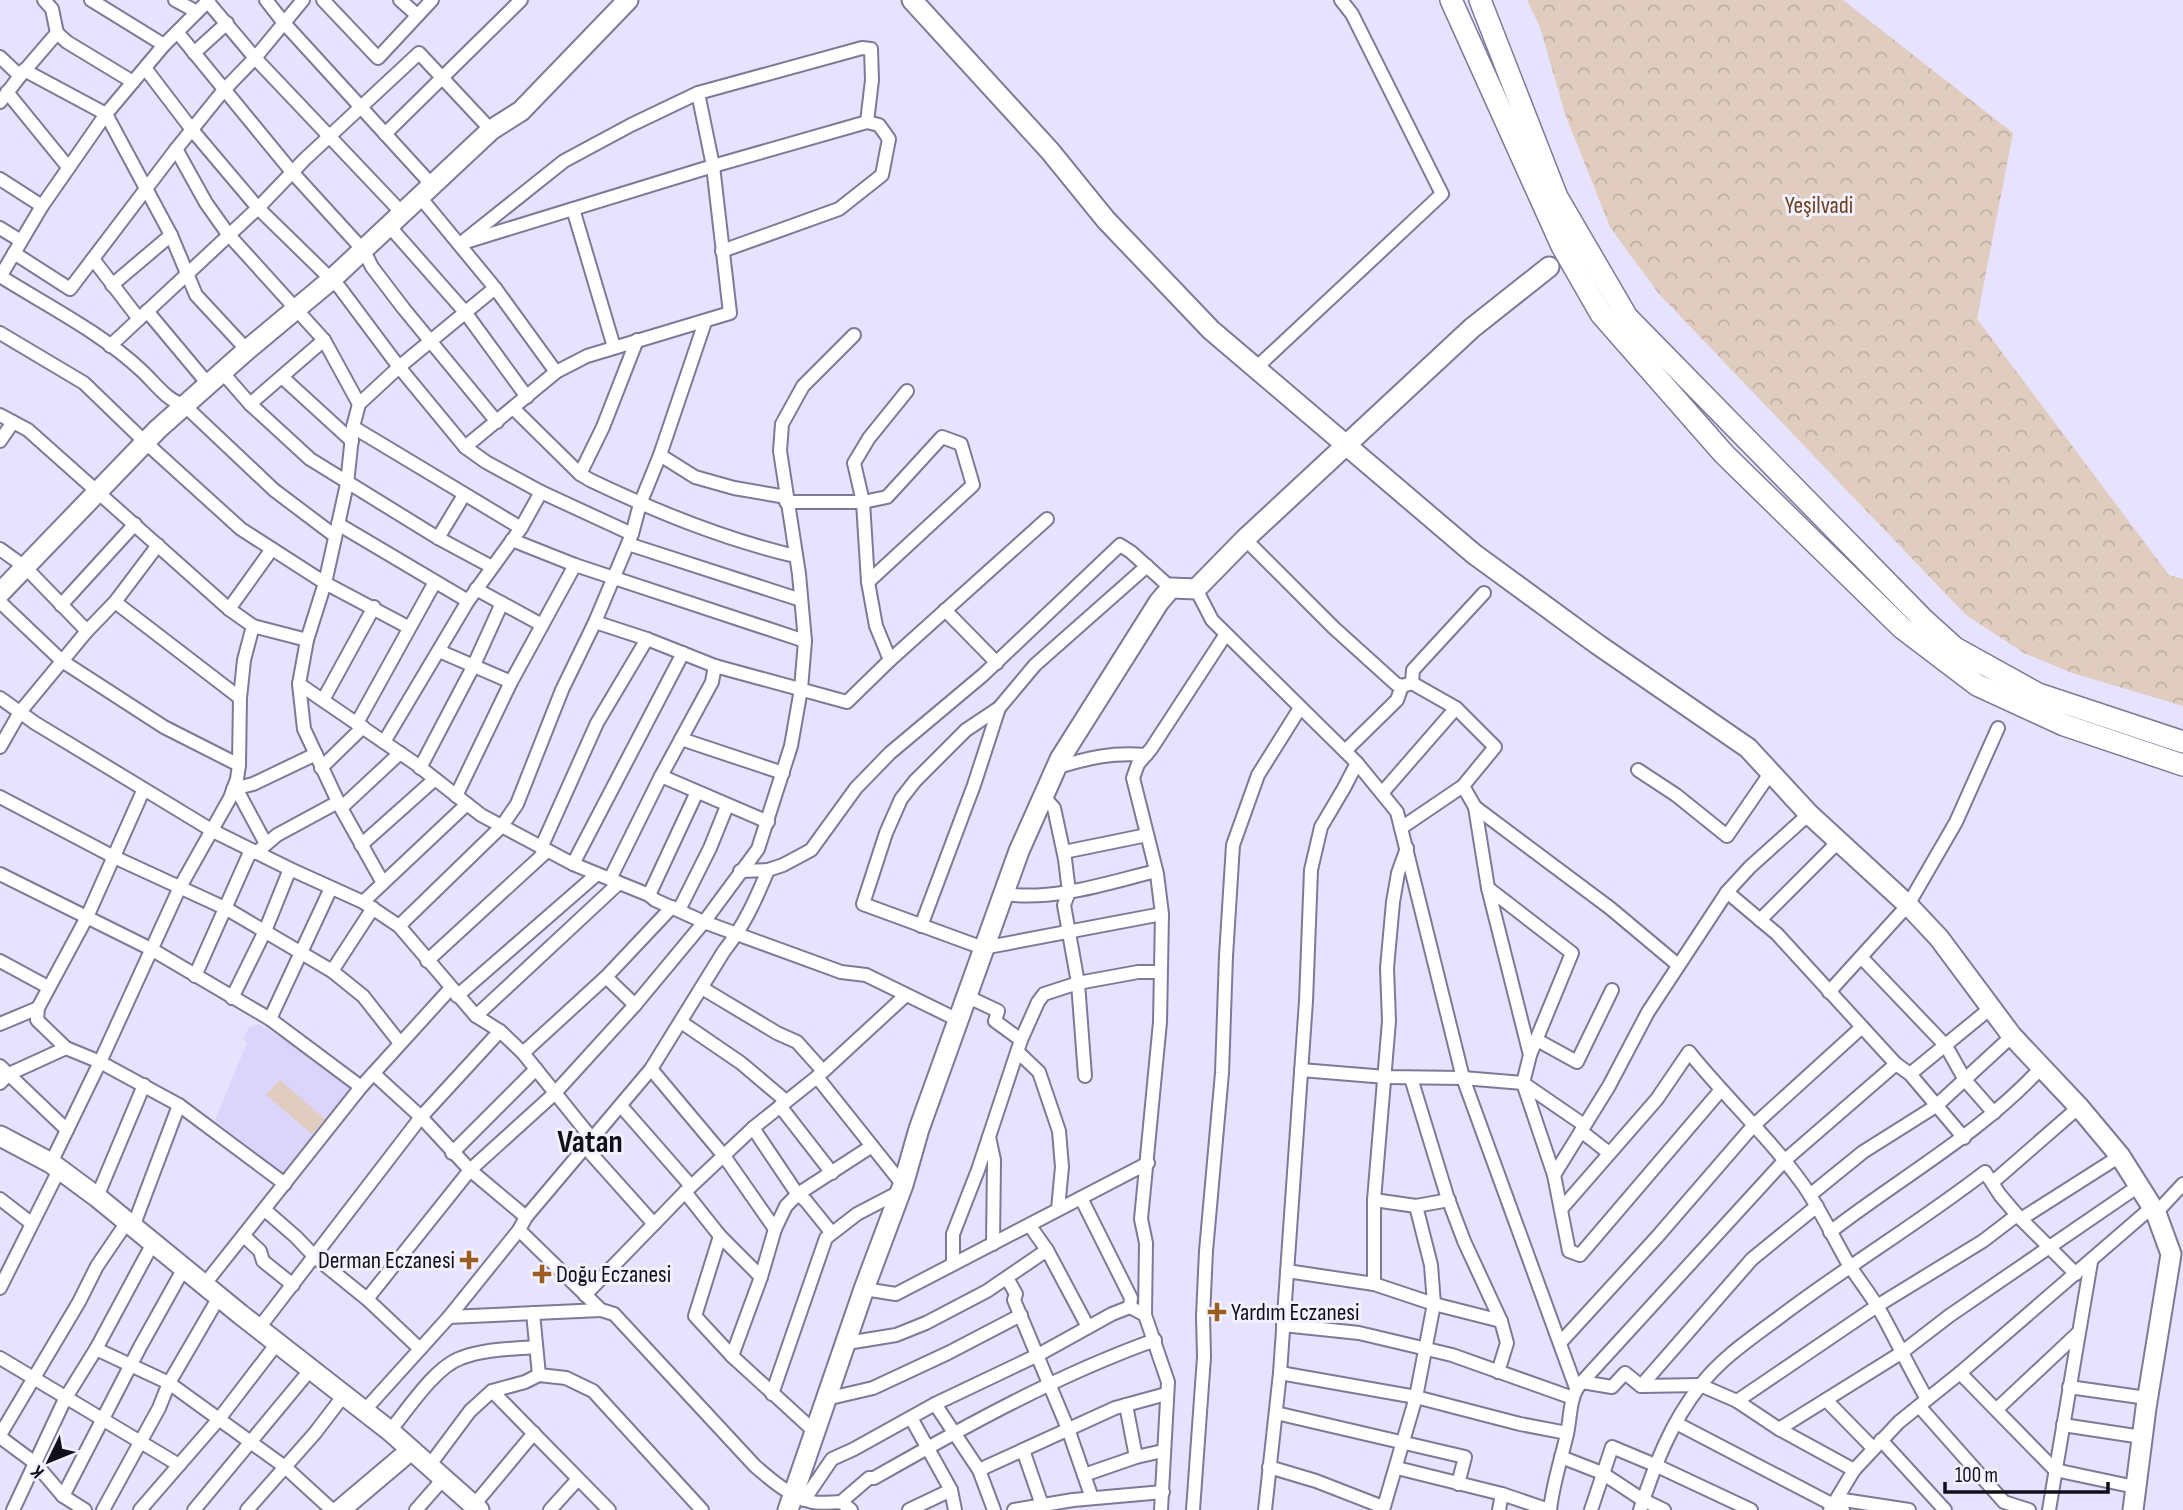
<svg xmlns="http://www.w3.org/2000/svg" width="2183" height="1510" viewBox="0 0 2183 1510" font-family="'Sofia Sans Condensed',sans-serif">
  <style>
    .built { fill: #dbd4fb }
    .park { fill: url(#park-crowns) }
    .pitch { fill: #e0cdbf }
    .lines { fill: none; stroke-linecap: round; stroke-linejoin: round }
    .street-casing { stroke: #7f7997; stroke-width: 16 }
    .secondary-casing { stroke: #7f7997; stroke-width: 23 }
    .primary-casing { stroke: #7f7997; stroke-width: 24 }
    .street { stroke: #fff; stroke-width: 12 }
    .secondary { stroke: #fff; stroke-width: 19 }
    .primary { stroke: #fff; stroke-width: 21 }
    .poi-dot { fill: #9b5d22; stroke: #f4f1ff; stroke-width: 2.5 }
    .labels { text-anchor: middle; stroke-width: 6; stroke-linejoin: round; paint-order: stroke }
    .park-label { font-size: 24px; fill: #6a421e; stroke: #f4f1ff }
    .poi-label { font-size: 24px; fill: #110f1a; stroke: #f4f1ff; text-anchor: start }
    .district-label { font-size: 32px; font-weight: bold; fill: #110f1a; stroke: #f4f1ff }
  </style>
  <defs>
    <pattern id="park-crowns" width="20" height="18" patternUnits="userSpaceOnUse" patternTransform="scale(1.75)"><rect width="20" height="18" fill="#e0cdbf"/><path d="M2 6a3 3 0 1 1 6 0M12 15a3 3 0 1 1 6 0" fill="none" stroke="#bfafa4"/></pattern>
  </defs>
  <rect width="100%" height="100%" fill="#e7e2fd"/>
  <!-- built -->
  <path class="built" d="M 259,1024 L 293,1045 L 352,1089 L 284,1175 L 215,1120 L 247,1043 L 243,1039 L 249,1027 Z"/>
  <!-- park -->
  <path class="park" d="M 1527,0 L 1843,0 L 2013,133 L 1977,319 L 2169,575 L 2183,579 L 2183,706 L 2072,673 L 2024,653 L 1966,615 L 1659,294 L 1610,227 L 1565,114 L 1540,27 Z"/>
  <!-- pitch -->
  <path class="pitch" d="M 280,1080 L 325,1119 L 312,1134 L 266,1095 Z"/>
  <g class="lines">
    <!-- street casing -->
    <g class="street-casing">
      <g id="street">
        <path d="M 91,0 L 164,45"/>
        <path d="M 175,0 L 197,12"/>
        <path d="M 266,0 L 284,23 L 431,184"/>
        <path d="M 323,0 L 378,58 L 432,0"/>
        <path d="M 400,0 L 417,15"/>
        <path d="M 208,2 L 255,58 L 403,214"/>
        <path d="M 57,33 L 67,42 L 133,82"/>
        <path d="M 178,33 L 292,172 L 364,251 L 372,267 L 404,309 L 497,422"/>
        <path d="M 194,53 L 227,23"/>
        <path d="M 0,57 L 20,76 L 0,102"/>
        <path d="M 145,68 L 193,131 L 258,208 L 340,288 L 399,367 L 465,447 L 486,462 L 541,492 L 632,534"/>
        <path d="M 24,70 L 106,114 L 171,235 L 196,295 L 247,350"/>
        <path d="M 20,76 L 57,33 L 52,9 L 44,0"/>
        <path d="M 7,92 L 68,167"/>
        <path d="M 698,93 L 713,166 L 867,122 L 879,125 L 889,139 L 882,175 L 839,209 L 722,251"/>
        <path d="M 385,134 L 521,0"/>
        <path d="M 176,149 L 206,203 L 228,234 L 324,340 L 359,404"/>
        <path d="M 0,179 L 42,206"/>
        <path d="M 420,197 L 495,288 L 556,372"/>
        <path d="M 573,209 L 614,347"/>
        <path d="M 390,227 L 465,312 L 527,397"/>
        <path d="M 0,228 L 21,241"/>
        <path d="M 465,240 L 564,161 L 631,125 L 698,93 L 862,48 L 871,49 L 872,80 L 867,122"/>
        <path d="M 459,244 L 713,166 L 730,313 L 587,356 L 556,372 L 465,447"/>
        <path d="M 14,253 L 70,289 L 177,148 L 223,91 L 255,58 L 303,0"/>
        <path d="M 93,259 L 139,319"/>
        <path d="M 0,276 C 46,305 102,333 142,371 C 155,383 166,400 184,405 L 274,490 L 335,536"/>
        <path d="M 0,277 L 42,206 L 106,114 L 164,45 L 209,0"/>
        <path d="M 112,285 L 171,235"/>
        <path d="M 147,311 L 208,384"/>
        <path d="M 0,333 L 84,383 L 145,442 L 241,529 L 325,583 L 408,627"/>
        <path d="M 110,346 L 258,208 L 305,159 L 419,53 L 491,130"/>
        <path d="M 1256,368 L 1442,194 L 1352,14 L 1341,0"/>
        <path d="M 222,372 L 250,404 L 310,459 L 438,538 L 492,567"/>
        <path d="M 282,377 L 352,441"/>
        <path d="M 250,404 L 324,340"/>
        <path d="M 513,408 L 580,474 L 590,480 C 657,512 723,539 795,556"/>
        <path d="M 0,415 L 28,430 L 229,609 L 253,626 L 307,640"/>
        <path d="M 353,427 L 521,528"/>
        <path d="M 0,441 L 13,422"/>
        <path d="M 660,455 L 695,477 L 734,488 L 786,497"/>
        <path d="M 580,474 L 603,427 L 637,340"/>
        <path d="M 786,502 L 863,502 L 887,497 L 942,437 L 961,444 L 973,485 L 868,582"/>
        <path d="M 338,524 L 468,601"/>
        <path d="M 438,538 L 464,495"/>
        <path d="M 1245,539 L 1334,628 L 1396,684 L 1402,686 L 1412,683 L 1456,708 L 1495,747 L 1463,786 L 1401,828"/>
        <path d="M 512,540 L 575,565 L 805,641"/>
        <path d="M 628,544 L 801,600"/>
        <path d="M 0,549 L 25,567 L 87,631"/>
        <path d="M 1147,566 L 1035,665 L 999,708 L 966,730 L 915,781 L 901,799 L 886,833 L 863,904 L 983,948 L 1162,914"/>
        <path d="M 476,589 L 542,625"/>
        <path d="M 1196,589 L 1212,620 L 1357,763 L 1397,812 L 1463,1078 L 1576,1388"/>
        <path d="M 0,602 L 62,661 L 164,727 L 239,765"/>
        <path d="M 115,602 L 240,698"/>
        <path d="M 61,605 L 135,524"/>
        <path d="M 229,609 L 272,549"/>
        <path d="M 945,610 L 997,663"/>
        <path d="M 595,622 L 647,639 L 715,666 L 847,702 L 890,660 L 1047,519"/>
        <path d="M 439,651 L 511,682"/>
        <path d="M 890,660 L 876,626 L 868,582 L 863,502 L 854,463 L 869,438 L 907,391"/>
        <path d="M 1412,683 L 1413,670 L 1484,593"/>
        <path d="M 299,684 L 416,764 L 481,815 L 573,864 L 649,895 L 655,900 L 704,922 L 841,972 L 866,975 L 958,1020"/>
        <path d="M 0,698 L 35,723 L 213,831 L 290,869 L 363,902 L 399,926 L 476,1016 L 500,1031 L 523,1053 L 593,1140"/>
        <path d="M 323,700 L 374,607"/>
        <path d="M 357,723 L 435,582"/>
        <path d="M 681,739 L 783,773"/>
        <path d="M 384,742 L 468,601 L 521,528 L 541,492"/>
        <path d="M 0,747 L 20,712 L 87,631 L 115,602 L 158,545"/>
        <path d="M 1345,751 L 1397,700 L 1402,686"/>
        <path d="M 321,768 L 363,727"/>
        <path d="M 420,768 L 473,667 L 502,603"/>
        <path d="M 1055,768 C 1088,758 1111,752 1146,755"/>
        <path d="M 1638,770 L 1676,795 L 1727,836 L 1771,772"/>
        <path d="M 661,776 L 768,822"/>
        <path d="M 1463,786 L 1475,807 L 1488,888 L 1530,1055"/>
        <path d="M 236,788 L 266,844"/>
        <path d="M 233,789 L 253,784 L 316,754"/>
        <path d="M 143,791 L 87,917 L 38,1008 L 37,1020 L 66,1048 L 100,1062 L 179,1105 L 285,1184"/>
        <path d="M 1382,793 L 1456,708"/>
        <path d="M 456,796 L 511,682 L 575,565"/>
        <path d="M 1043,796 L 1054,808 L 1065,859 L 1069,892 L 1064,905 L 1078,983 L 1085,1076"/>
        <path d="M 0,797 L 114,857 L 227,909 L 332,971 L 363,996 L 400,1043"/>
        <path d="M 1475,807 L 1610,908 L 1678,965"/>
        <path d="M 341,808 L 400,753"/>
        <path d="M 361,845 L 435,779"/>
        <path d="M 541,848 L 597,723 L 647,639"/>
        <path d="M 1064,852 L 1147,835"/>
        <path d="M 256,853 L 277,835 L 338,802"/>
        <path d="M 573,864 L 683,653"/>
        <path d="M 740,871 L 768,870 L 783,865 L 811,850 L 856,788 L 890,753 L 983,675 L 1120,545 L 1131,552 L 1171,588"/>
        <path d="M 0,874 L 151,949 L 270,1019 L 361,1087"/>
        <path d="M 610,879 L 661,776 L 712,682 L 715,666"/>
        <path d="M 383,883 L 341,808 L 304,729 L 299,684 L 307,640 L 325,583 L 347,484 L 353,427 L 359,404 L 399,367 L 495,288"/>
        <path d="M 1488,888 L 1572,953 L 1530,1055 L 1523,1083 L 1554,1175 L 1569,1251 L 1580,1255 L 1720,1091"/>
        <path d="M 1727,892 L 1777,934 L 1896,1064 L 1910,1074 L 1964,1138"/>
        <path d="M 1004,894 C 1055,901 1107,883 1156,871"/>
        <path d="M 649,895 L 697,792"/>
        <path d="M 363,902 L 467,804"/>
        <path d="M 679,910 L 710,848 L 727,806"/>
        <path d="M 1760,920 L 1838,842"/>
        <path d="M 399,926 L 502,826 L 517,804 L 562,690 L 595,622 L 632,534 L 640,504 L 660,455 L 705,322"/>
        <path d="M 921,926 L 974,785 L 999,708"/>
        <path d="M 1861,957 L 1946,1046 L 1965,1080 L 1994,1113"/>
        <path d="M 0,961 L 48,987"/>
        <path d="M 427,961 L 547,851"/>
        <path d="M 332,971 L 373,908"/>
        <path d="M 195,976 L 251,850"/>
        <path d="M 606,977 L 635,1005"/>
        <path d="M 702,988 L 777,1033 L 797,1042 L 823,1071"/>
        <path d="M 1829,992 L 1908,905 L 1956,822 L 1998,728"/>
        <path d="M 457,996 L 596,875"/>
        <path d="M 966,996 L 998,1011 L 995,1021 L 1021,1040"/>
        <path d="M 232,998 L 265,931 L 290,869"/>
        <path d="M 476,1016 L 619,883"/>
        <path d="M 270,1019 L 331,888"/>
        <path d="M 681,1022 L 741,1063 L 786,1101"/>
        <path d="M 0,1024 L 38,1008"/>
        <path d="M 1537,1040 L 1577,1062 L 1612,990"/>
        <path d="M 1018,1052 L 1039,1072 L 1059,1131 L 1062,1167 L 1058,1209"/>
        <path d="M 523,1053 L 606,977 L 672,907"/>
        <path d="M 0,1066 L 67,1130"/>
        <path d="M 651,1069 L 724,1156 L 775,1229"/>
        <path d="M 1301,1070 L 1386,1077 L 1463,1078 L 1523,1083 L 1584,1125"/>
        <path d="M 374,1074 L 421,1117 L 470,1170 L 526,1217"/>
        <path d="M 1910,1074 L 1992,1007"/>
        <path d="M 817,1077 L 903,1185"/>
        <path d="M 1411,1078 L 1447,1196 L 1464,1241 L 1501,1321 L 1507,1343 L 1498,1372"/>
        <path d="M 0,1083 L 9,1074 L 66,1048"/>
        <path d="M 621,1106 L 691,1186"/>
        <path d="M 780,1106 L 832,1173"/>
        <path d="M 753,1128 L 796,1192 L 806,1201 L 831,1232"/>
        <path d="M 1581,1131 L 1609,1153"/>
        <path d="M 989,1137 L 994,1160 L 993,1244"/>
        <path d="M 586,1148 L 654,1224"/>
        <path d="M 452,1153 L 536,1069"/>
        <path d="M 51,1163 L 100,1062 L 180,887 L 230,798 L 237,779 L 239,765 L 240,698 L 244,660 L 253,626"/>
        <path d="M 1554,1175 L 1609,1086 L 1648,1012 L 1727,892 L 1750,867 L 1809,814"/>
        <path d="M 1993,1182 L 2079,1107"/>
        <path d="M 685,1192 L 720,1236 L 761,1277"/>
        <path d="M 1810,1195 L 1863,1152 L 1936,1106 L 2012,1036"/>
        <path d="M 97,1197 L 144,1085"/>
        <path d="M 1081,1198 L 1131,1298 L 1130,1307"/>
        <path d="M 0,1199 L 31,1223"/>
        <path d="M 1374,1200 L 1416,1206"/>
        <path d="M 1562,1208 L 1657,1099 L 1689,1052 C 1726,1098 1770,1138 1804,1186 C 1821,1211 1834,1239 1849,1265 C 1859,1280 1870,1294 1879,1309 C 1896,1339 1910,1370 1927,1399"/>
        <path d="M 265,1210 L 296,1237 L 315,1257 L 367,1299 L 420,1349"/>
        <path d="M 2156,1213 L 2183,1184"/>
        <path d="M 2021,1219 L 2120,1156"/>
        <path d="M 1030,1226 L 1047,1250 L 1088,1327"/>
        <path d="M 133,1227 L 179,1105"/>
        <path d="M 519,1230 L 601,1310 L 614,1314 L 755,1466 C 771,1480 791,1497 812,1502 C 821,1504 832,1502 841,1502 L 851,1510"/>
        <path d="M 1830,1232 C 1901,1177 1980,1134 2041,1068"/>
        <path d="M 244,1236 L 260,1251 L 263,1261 L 293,1285"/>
        <path d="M 720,1236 L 695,1316 L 732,1356 L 814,1431"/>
        <path d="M 953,1264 L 953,1234 L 978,1170 L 1021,1040 L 1038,1002 L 1044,994 L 1078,983 L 1138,972 L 1159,972"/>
        <path d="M 1287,1271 L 1374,1284 L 1434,1304 L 1501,1321"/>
        <path d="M 1007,1278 L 1016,1294 L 1014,1300 L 1068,1429 L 1092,1498"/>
        <path d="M 1374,1284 L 1374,1200 L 1389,1021 L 1387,968 L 1393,902 L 1398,873 L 1407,848"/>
        <path d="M 204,1285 L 361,1087 L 451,988"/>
        <path d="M 0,1288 L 60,1168"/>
        <path d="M 864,1289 L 896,1294 L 1148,1163"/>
        <path d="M 585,1295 L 685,1192 L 753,1128 L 817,1077 L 906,995"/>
        <path d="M 367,1299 L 470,1170 L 554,1094 L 635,1005 L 704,922 L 758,849 L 791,746 L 801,689 L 805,641 L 799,574 L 780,451 L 782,424 L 803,386 L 854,335"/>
        <path d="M 533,1313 L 539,1375"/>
        <path d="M 449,1317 L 601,1310"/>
        <path d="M 1283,1325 L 1359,1333 L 1452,1355 L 1573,1398"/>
        <path d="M 259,1328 L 421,1117 L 500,1031"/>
        <path d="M 847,1343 L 896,1335 L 926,1323 L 987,1291 L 1047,1250"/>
        <path d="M 1560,1343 L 1657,1237 L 1753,1126 L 1862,1027"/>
        <path d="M 96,1349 L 169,1383 L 285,1467 L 332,1510"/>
        <path d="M 732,1356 L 761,1277 L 775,1229 L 786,1206 L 798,1194 L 872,1146"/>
        <path d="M 0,1358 L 179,1465 L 219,1419 L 278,1342"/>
        <path d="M 1280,1373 L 1416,1397 L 1520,1424 L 1567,1433"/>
        <path d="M 1960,1373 L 2055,1470 L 2135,1487"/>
        <path d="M 1582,1382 L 1784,1161 L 1896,1064"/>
        <path d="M 1641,1386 L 1752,1259 L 1817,1206"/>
        <path d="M 2069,1387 L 2147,1398"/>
        <path d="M 492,1391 L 609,1510"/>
        <path d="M 772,1394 L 826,1238 L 857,1214 L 901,1191"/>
        <path d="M 826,1399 L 873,1388 L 948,1353 L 1021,1315"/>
        <path d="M 1826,1400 L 1873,1448"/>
        <path d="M 1737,1401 L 1877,1306 L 1983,1241 L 2017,1215"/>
        <path d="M 935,1404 L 979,1470 L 994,1510"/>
        <path d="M 1126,1405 L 1136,1457"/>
        <path d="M 1919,1406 L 2004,1502 L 2029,1510"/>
        <path d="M 1997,1409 L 2078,1333"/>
        <path d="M 364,1411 L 449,1317 L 519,1230 L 526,1217 L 651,1069 L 724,951 C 744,926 756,899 768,870"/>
        <path d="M 1276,1413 L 1465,1457 L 1458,1484"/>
        <path d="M 911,1418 L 951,1490 L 955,1510"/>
        <path d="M 1676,1423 L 1843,1510"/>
        <path d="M 2063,1425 L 2142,1437"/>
        <path d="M 1779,1429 L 1901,1353 L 1949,1316 L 2140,1185"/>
        <path d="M 390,1431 C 408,1409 435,1367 461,1358 C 484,1349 512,1349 536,1347"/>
        <path d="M 0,1435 L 79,1302 L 97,1266 L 127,1222"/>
        <path d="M 0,1437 L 35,1463 L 63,1496 L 85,1510"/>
        <path d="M 1881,1440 L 1945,1510"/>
        <path d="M 1023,1450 L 1042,1505"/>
        <path d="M 1561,1457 L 1602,1473 L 1643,1500 L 1664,1510"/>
        <path d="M 429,1466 L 470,1411 L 492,1391 L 525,1382 L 539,1375 L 566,1378 L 593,1391 L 702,1510"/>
        <path d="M 1269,1467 L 1316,1481 L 1383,1507"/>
        <path d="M 1397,1468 L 1502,1494 L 1549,1510"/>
        <path d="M 979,1470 L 1115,1408 L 1166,1394"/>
        <path d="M 1084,1475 L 1136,1457 L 1163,1451"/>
        <path d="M 63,1496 L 140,1347 L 184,1268"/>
        <path d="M 1837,1499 L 1909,1510"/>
        <path d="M 804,1500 L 832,1459 L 854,1449 L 935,1404 L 1038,1355 L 1112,1314 L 1130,1307 L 1145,1315"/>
        <path d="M 841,1502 L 869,1478 L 874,1478 C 964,1427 1057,1375 1155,1340"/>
        <path d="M 474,1505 L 534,1433"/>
        <path d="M 13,1510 L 65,1399 L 96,1349 L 153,1243"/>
        <path d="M 103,1510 L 159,1408 L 169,1383 L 219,1297"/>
        <path d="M 140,1510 L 179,1465"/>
        <path d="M 194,1510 L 311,1369"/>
        <path d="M 247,1510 L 315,1433 L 344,1395"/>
        <path d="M 416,1510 L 444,1478"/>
        <path d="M 550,1510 L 578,1479"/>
        <path d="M 909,1510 L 951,1490"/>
        <path d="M 1014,1510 L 1073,1500 L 1163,1492"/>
        <path d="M 1161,1510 L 1168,1382 L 1145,1315 L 1146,1243 L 1141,1219 L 1160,1022 L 1162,914 L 1157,874 L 1133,778 L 1138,764 L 1151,749 L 1226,634"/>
        <path d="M 1193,1510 L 1204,1357 L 1203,1316 L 1206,1251 L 1222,1073 L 1226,956 L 1233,845 L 1258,775 L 1300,708"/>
        <path d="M 1265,1510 L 1280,1373 L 1306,1001 L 1311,870 L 1321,827 L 1344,788 L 1357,763"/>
        <path d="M 1383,1510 L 1416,1397 L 1434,1304 L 1431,1265 L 1416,1206 L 1449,1200"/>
        <path d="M 1499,1510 L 1502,1494"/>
        <path d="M 1550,1510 C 1553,1483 1561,1460 1567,1434 C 1571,1416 1569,1395 1582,1382 L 1612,1387 L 1625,1373 L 1641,1386 L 1700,1385 L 1737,1401 L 1779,1429 L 1854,1470"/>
        <path d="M 1591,1510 L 1612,1447 L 1655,1465 L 1751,1510"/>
        <path d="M 1640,1510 C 1654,1467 1671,1422 1700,1386 C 1721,1358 1753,1337 1781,1316 C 1847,1266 1919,1223 1985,1172 L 2000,1195 L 2017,1215 L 2076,1274"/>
        <path d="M 1830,1510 L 1854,1470 L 1899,1422 L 1960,1373 L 2151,1208"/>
        <path d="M 2049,1510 L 2091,1262"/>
      </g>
    </g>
    <!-- secondary casing -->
    <g class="secondary-casing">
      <g id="secondary">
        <path d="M 912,0 L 1050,151 L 1106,220 L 1211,330 L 1474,554 L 1597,644 L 1748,748 L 1809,814 L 1908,905 L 1939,938 L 2012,1036 L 2079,1107 L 2120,1156 L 2156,1213 L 2171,1254 L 2146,1408 L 2133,1510"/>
        <path d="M 0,593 L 158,429 L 247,350 L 332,279 L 491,130 L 521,111 L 628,0"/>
        <path d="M 0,1136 L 51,1163 L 97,1197 L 240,1314 L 390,1431 L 479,1510"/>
        <path d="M 340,1510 L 411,1450"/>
        <path d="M 788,1510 L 864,1289 L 903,1185 L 919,1129 L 1019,851 L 1060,759 L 1159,602 L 1171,588 L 1196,589 L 1245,539 L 1472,328 L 1549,267"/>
      </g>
    </g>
    <!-- primary casing -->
    <g class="primary-casing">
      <g id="primary">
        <path d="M 1451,0 L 1562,246 L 1601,314 L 1724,454 L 1902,628 L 1977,685 L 2064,725 L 2183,765"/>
        <path d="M 1480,0 L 1557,197 L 1627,317 L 1924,620 L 1955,648 L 2038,694 L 2183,742"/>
      </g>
    </g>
    <!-- street -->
    <use href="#street" class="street"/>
    <!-- secondary -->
    <use href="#secondary" class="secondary"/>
    <!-- primary -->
    <use href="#primary" class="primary"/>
  </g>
  <!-- markers -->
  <g class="poi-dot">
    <path d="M465.5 1249.5h7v7h7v7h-7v7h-7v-7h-7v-7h7z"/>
    <path d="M538.5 1263.5h7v7h7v7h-7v7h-7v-7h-7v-7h7z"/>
    <path d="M1213.5 1301.5h7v7h7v7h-7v7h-7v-7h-7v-7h7z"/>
  </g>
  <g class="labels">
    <!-- park labels -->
    <g class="park-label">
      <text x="1819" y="213">Yeşilvadi</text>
    </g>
    <!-- poi labels -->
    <g class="poi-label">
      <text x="455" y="1268" text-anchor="end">Derman Eczanesi</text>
      <text x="556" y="1282">Doğu Eczanesi</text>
      <text x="1231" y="1320">Yardım Eczanesi</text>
    </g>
    <!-- district labels -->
    <g class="district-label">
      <text x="590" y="1152">Vatan</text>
    </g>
  </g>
  <!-- north arrow -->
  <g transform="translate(49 1461) rotate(227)" stroke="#f4f1ff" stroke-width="5" paint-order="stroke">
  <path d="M0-5L12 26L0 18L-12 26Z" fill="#110f1a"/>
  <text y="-10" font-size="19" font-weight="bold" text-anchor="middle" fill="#110f1a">K</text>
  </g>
  <!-- scale -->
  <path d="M1945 1482v10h163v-10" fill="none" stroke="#110f1a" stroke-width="3.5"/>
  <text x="1955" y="1482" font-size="21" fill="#110f1a" stroke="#f4f1ff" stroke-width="5" paint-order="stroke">100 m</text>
</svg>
